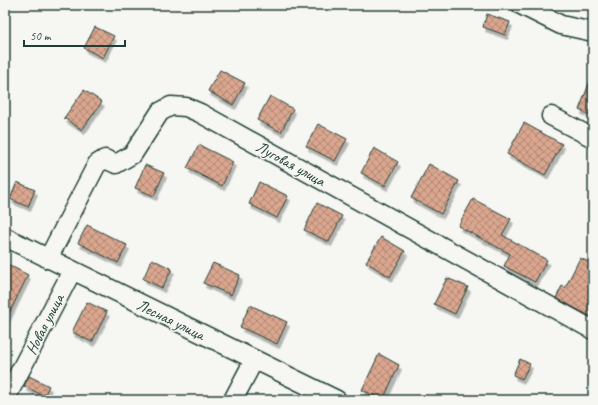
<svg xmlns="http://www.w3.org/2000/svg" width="598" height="405" viewBox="0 0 598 405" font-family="Caveat,sans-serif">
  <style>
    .building { fill: url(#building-cross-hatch); stroke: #1f3d34; filter: url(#shadow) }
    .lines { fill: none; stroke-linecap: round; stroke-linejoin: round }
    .minor-casing { stroke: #1f3d34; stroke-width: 21 }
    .minor { stroke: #f6f6f2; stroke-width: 18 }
    .labels { text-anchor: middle; stroke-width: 3; stroke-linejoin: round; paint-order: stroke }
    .street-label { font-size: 16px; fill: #1f3d34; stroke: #f6f6f2 }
  </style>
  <defs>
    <pattern id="building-cross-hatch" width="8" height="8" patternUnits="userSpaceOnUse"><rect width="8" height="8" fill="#daa68e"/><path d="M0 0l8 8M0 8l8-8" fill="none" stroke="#b08875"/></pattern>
    <filter id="shadow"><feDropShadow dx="2.5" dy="4.5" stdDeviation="0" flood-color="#0004"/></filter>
  </defs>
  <rect width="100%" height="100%" fill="#f6f6f2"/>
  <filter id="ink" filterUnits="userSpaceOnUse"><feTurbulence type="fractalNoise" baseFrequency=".025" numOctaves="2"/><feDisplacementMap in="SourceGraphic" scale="8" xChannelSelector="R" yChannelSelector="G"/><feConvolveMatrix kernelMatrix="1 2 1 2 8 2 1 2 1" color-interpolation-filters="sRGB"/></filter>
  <g filter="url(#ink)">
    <!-- building -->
    <g class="building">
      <path d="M 487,14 L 510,22 L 505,35 L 483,27 Z"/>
      <path d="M 95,27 L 114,36 L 103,58 L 84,48 Z"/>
      <path d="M 220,70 L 245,83 L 233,105 L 208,91 Z"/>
      <path d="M 592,76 L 593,76 L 593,116 L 579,110 Z"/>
      <path d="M 84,90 L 102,102 L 82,130 L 64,118 Z"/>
      <path d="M 270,96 L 293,109 L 281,132 L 257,120 Z"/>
      <path d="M 524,123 L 562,144 L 545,175 L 507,154 Z"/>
      <path d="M 318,124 L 347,139 L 335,161 L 306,146 Z"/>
      <path d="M 199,145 L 233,162 L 222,186 L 187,168 Z"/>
      <path d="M 374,148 L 398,162 L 385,186 L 361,173 Z"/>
      <path d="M 429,164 L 459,181 L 441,214 L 411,198 Z"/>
      <path d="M 145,165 L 164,173 L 154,196 L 135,188 Z"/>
      <path d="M 17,182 L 35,190 L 28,207 L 10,199 Z"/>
      <path d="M 259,182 L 288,196 L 277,218 L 249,204 Z"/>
      <path d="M 473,199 L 511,219 L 502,235 L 547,260 L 535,282 L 504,266 L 510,254 L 458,226 Z"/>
      <path d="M 317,203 L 342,216 L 329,242 L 304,230 Z"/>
      <path d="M 87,225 L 127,245 L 118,263 L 78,243 Z"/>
      <path d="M 381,237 L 405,251 L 390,277 L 366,262 Z"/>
      <path d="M 580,258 L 593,264 L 593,318 L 556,298 L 562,286 L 565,288 Z"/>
      <path d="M 152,259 L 172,269 L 162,288 L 143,279 Z"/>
      <path d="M 5,263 L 28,275 L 5,322 Z"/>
      <path d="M 213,263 L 240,275 L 231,295 L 203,283 Z"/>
      <path d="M 447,278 L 468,287 L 455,314 L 434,304 Z"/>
      <path d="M 87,302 L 107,312 L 92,342 L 72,332 Z"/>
      <path d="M 250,305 L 287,322 L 277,344 L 240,327 Z"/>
      <path d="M 379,354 L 399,365 L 383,400 L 362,390 Z"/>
      <path d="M 520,359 L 530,364 L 522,379 L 513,375 Z"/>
      <path d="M 29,376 L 49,386 L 44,396 L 24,386 Z"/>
    </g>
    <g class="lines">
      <!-- minor casing -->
      <g class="minor-casing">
        <g id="minor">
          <path d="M 521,5 L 561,25 L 593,32"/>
          <path d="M 551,116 L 593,138"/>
          <path d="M 5,237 L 337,400"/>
          <path d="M 48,259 L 97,164 L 105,159 L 116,164 L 133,154 L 160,112 L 171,106 L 186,107 L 200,113 L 593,330"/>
          <path d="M 5,400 L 72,271"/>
          <path d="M 233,400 L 254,360"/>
        </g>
      </g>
      <!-- minor -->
      <use href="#minor" class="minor"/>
    </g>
  </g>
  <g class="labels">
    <!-- street labels -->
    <g class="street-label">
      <text transform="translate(291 163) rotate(29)" y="6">Луговая улица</text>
      <text transform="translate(171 319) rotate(26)" y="6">Лесная улица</text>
      <text transform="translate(44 324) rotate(-63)" y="6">Новая улица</text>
    </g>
  </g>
  <!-- margin -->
  <rect width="598" height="405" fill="none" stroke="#f6f6f2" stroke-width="20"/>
  <rect x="10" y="10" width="578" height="385" fill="none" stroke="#1f3d34" stroke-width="1.5" filter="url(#ink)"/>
  <!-- scale -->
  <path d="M24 40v6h101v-6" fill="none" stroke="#1f3d34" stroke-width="2"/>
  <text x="30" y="40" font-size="12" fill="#1f3d34" stroke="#f6f6f2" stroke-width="3" paint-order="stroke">50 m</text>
</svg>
